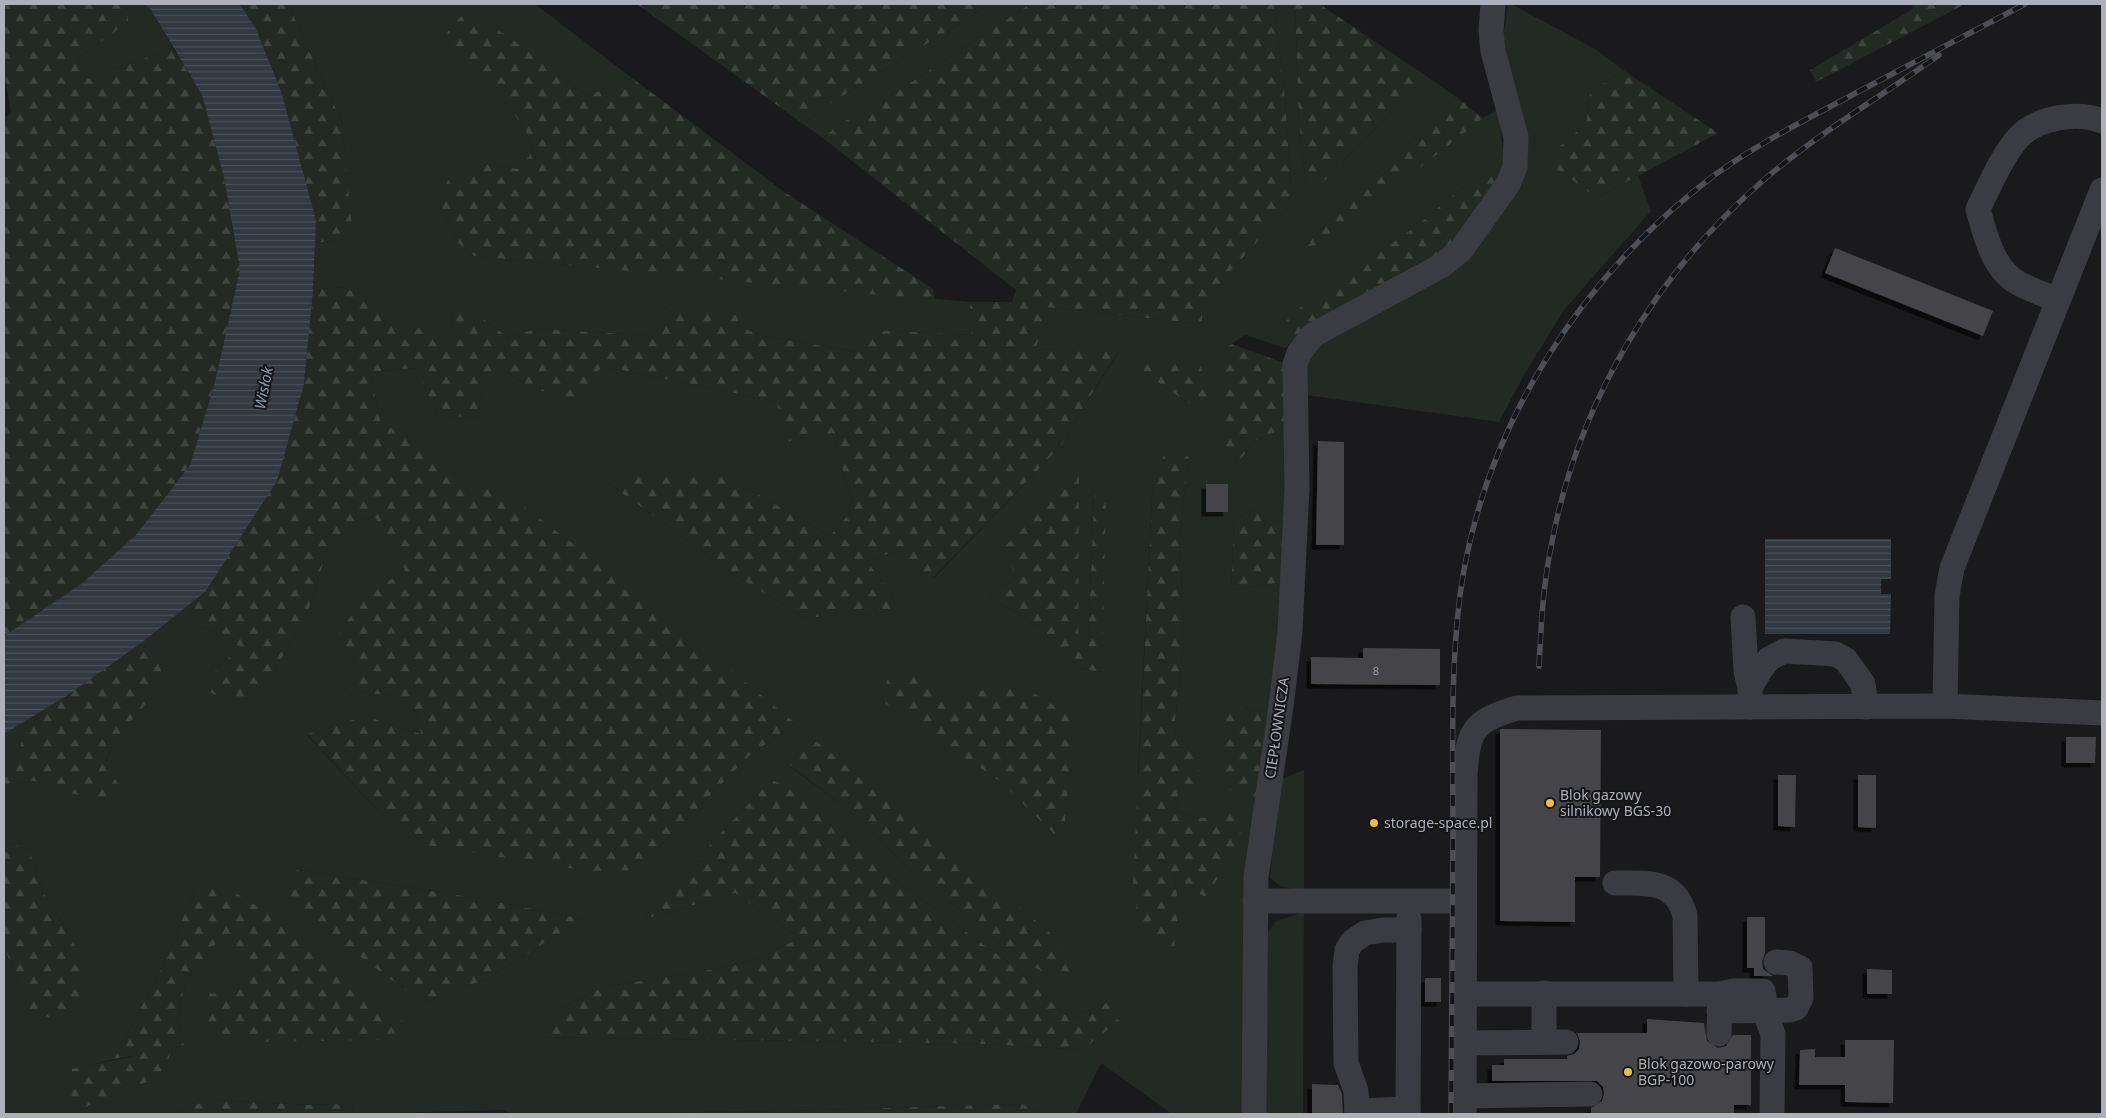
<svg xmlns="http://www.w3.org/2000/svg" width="2106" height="1118" viewBox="0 0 2106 1118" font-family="'Noto Sans',sans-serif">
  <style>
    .green { fill: #222a23; fill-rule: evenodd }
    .forest { fill: url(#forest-firs) }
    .water { fill: url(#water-rules) }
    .building { fill: #444549; filter: url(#shadow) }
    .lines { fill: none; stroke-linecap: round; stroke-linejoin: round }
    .minor { stroke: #3b3c41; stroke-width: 25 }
    .rail-casing { stroke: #4e4f56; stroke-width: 5.5 }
    .rail { stroke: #151517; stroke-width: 4; stroke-dasharray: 11; stroke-linecap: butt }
    .poi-dot { fill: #edbf41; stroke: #151517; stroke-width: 2 }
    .labels { text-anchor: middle; stroke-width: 4; stroke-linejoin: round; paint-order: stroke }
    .number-label { font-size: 11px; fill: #93959e }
    .street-label { font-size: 14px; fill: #adb0bb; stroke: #151517 }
    .poi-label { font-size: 14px; fill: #adb0bb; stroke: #151517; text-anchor: start }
    .water-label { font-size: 15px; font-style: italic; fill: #869bb5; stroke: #151517 }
  </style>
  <defs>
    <pattern id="forest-firs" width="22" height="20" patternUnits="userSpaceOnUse" patternTransform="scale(1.25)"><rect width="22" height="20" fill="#222a23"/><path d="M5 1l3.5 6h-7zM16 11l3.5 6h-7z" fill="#3f4641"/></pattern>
    <pattern id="water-rules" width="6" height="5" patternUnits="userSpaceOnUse" patternTransform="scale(1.25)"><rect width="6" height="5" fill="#303840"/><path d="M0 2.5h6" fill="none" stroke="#4b525a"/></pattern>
    <filter id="shadow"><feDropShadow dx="-4.5" dy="4.5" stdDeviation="0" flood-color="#0009"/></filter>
  </defs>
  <rect width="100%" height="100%" fill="#1a1a1c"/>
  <!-- green -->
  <g class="green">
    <path d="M 128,4 L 144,4 L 151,10 L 173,48 L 88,79 L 77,59 L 128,22 Z"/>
    <path d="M 288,4 L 535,4 L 632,78 L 587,96 L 550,68 L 462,15 L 442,39 C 477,73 515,103 534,149 L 519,169 L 488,164 L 450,177 L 437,199 L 458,243 L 474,256 L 970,302 L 973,335 L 874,330 L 864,353 L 759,335 L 738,326 L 737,315 L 647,335 L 535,329 L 508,337 L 471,310 L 451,314 L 458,342 L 398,321 L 379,310 L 365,297 L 343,287 L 313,290 L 315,243 L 352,238 L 342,122 Z"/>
    <path d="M 991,4 L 1030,4 L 863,114 L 842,122 L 823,138 L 803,124 L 826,106 Z"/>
    <path d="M 1274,4 L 1295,4 L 1299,122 L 1307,193 L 1323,182 L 1426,76 L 1455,96 L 1302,248 L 1440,151 L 1483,118 L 1499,109 L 1504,165 L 1459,190 L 1285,348 L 1245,335 L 1226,347 L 1240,460 L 1255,441 L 1286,427 L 1285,525 L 1252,510 L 1234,521 L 1231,590 L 1285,582 L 1268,712 L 1237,708 L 1258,802 L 1244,873 L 1243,1114 L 1172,1114 L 1101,1063 L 1076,1114 L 1042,1114 L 1022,1104 L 789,1111 L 512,1114 L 504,1110 L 352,1114 L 353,1104 L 310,1105 L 208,1100 L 173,1114 L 4,1114 L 4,947 L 31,1011 L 57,1019 L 79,1004 L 72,938 L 43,892 L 29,849 L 4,842 L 4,781 L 7,784 L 34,781 L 70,793 L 118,784 L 106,762 L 115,739 L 141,710 L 159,658 L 140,644 L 191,603 L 190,624 L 223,634 L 240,647 L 212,674 L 240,704 L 272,676 L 308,611 L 328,548 L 354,521 L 375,517 L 406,570 L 362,599 L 359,668 L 340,688 L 390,696 L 417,713 L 421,734 L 365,716 L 307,735 L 385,818 L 655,851 L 749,756 L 795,723 L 471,494 L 421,440 L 381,424 L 370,372 L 415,368 L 438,415 L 476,418 L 483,393 L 504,370 L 531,388 L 602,366 L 777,402 L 833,432 L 848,490 L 855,507 L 830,536 L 724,475 L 614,487 L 735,575 L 805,618 L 850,614 L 891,615 L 894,599 L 867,561 L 893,552 L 934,578 L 1062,445 L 1069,430 L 1118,353 L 1035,349 L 1046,307 L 1202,324 L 1201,313 L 1224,278 L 1292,204 L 1285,100 ZM 1139,358 L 1201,408 L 1182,399 L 1145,373 ZM 1189,457 L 1180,525 L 1183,647 L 1175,721 L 1176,734 L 1199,759 L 1178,793 L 1177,811 L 1202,818 L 1237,811 L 1205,897 L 1174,876 L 1179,907 L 1173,955 L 1163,944 L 1138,824 L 1138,774 L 1153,478 ZM 1094,496 L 1101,672 L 1078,668 L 1041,628 L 988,596 L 1017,577 L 1078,652 L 1088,650 ZM 920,674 L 944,700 L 969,695 L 1062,842 L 1001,782 L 882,700 ZM 816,741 L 827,750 L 1072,985 L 1011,956 L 981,922 L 937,895 L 845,807 L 788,765 ZM 771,780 L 894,879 L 1014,967 L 1070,1019 L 1105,1003 L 1082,1050 L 987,1044 L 538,1037 L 557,1010 L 603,987 L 729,967 L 757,958 L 800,938 L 735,893 L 645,919 L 653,905 ZM 297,870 L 483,899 L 583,919 L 486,979 L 423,1003 L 370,963 ZM 196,885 L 386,1040 L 236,996 L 250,956 L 220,938 L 186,981 L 177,1019 L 184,1045 L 172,1048 L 164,1075 L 71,1112 L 73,1070 L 114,1059 L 165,962 Z"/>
    <path d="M 1508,4 L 1511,4 L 1595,49 L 1623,70 L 1590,93 L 1586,124 L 1559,147 L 1552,165 L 1597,198 L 1638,176 L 1651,211 L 1564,310 L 1524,375 L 1499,422 L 1306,395 L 1307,352 L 1447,277 L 1473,253 L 1515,194 L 1507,64 L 1503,38 Z"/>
    <path d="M 28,719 L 19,751 L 4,766 L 4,734 Z"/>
    <path d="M 1304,770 L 1304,892 L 1280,886 L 1270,878 L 1279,780 Z"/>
    <path d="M 1304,912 L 1303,1114 L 1266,1114 L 1268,932 L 1276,921 Z"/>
  </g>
  <!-- forest -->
  <g class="forest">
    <path d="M 4,4 L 128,4 L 128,22 L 77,59 L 88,79 L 173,48 L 202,95 L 224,178 L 240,269 L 215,382 L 190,465 L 135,536 L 81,584 L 4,636 L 4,118 L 11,113 L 4,71 Z"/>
    <path d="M 239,4 L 288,4 L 342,122 L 353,238 L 315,243 L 316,220 L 282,94 Z"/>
    <path d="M 637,4 L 991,4 L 826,106 L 803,124 Z"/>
    <path d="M 1030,4 L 1274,4 L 1285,99 L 1292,204 L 1224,278 L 1202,313 L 1202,324 L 1046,307 L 1036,349 L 1118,352 L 1069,430 L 1062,445 L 933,578 L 893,552 L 867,561 L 894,599 L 891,615 L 850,614 L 805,618 L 735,575 L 614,487 L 618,475 L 724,475 L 830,536 L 855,507 L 848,490 L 833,433 L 786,442 L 777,402 L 602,366 L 580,401 L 531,388 L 504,370 L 483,393 L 476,418 L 438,415 L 415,368 L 370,372 L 381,424 L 421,440 L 471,494 L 497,487 L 611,572 L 795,723 L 749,756 L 636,870 L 587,871 L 414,843 L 385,818 L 307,734 L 365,716 L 421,734 L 417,713 L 390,696 L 339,688 L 359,668 L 335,640 L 362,599 L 405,570 L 375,517 L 354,521 L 328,548 L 308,611 L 272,676 L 240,704 L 208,692 L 212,674 L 240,647 L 223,634 L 190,624 L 191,603 L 205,592 L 304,384 L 313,290 L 343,287 L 365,297 L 379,310 L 398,321 L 457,341 L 451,313 L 471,310 L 508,337 L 535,329 L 647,335 L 671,307 L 738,315 L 738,326 L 759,335 L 863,353 L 874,330 L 972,335 L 970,302 L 1012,302 L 1016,290 L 823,138 L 842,122 L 863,114 Z"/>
    <path d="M 1295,4 L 1321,5 L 1426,76 L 1323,182 L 1307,193 L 1299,122 Z"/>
    <path d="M 1912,4 L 1965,4 L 1816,82 L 1810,70 L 1913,9 Z"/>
    <path d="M 462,15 L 505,34 L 587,96 L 632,78 L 783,191 L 933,289 L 935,300 L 474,256 L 458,243 L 437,199 L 450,177 L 488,164 L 519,169 L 534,149 C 516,104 476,73 442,39 Z"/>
    <path d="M 1623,70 L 1718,133 L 1597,198 L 1551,165 L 1559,147 L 1586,124 L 1590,93 Z"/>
    <path d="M 1455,96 L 1483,118 L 1326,242 L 1301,249 Z"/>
    <path d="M 1504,165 L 1485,199 L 1450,250 L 1294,342 L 1281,326 L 1297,310 L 1418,225 L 1459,190 Z"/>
    <path d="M 1232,344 L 1286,364 L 1286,427 L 1255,441 L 1240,460 L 1226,448 L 1222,363 L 1226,347 Z"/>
    <path d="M 1139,358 L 1201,366 L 1207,396 L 1201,409 L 1182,399 L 1145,373 Z"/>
    <path d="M 1167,449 L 1189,457 L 1180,525 L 1183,647 L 1175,721 L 1176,734 L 1199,759 L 1199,792 L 1178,793 L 1177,811 L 1202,818 L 1237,810 L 1242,843 L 1205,897 L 1174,876 L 1179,907 L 1173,956 L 1138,917 L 1133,885 L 1153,478 Z"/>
    <path d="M 1079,473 L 1078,652 L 1088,650 L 1094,496 L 1106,493 L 1102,672 L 1078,668 L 1041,628 L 988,596 L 1017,577 L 1002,549 Z"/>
    <path d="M 1252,510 L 1285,525 L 1285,582 L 1231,590 L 1234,521 Z"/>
    <path d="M 140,644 L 159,658 L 162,679 L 141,710 L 115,739 L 106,761 L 118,784 L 110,801 L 70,793 L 34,781 L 6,784 L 4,781 L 4,766 L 19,751 L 28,719 L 68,695 Z"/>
    <path d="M 920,674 L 944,700 L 1016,682 L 1074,718 L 1063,843 L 1001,782 L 882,701 L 887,680 Z"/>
    <path d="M 1237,708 L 1268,712 L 1258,802 L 1226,788 L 1222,765 L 1221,714 Z"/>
    <path d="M 816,741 L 1047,930 L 1074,960 L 1072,986 L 1011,956 L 981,922 L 937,895 L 845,807 L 788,764 Z"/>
    <path d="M 771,780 L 791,787 L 894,879 L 1014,967 L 1070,1019 L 1106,1003 L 1119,1021 L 1082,1050 L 987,1044 L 537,1037 L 557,1010 L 603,987 L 729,967 L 757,958 L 800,938 L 735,893 L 645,919 L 653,905 Z"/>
    <path d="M 4,842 L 29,849 L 43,892 L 72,938 L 84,973 L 80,1004 L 57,1020 L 31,1011 L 4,947 Z"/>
    <path d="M 297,870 L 483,899 L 583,919 L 486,979 L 423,1003 L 283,900 Z"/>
    <path d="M 196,885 L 227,887 L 275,918 L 318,951 L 408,1026 L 386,1040 L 252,1042 L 205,1030 L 209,993 L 236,996 L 249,957 L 220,938 L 186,981 L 177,1019 L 184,1045 L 172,1048 L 164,1075 L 71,1113 L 72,1069 L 139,1055 L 114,1059 L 165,962 Z"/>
    <path d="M 208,1100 L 310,1105 L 353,1104 L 352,1114 L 173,1114 Z"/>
    <path d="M 1022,1104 L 1042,1114 L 564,1114 L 789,1111 Z"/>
  </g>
  <!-- water -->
  <g class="water">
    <path d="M 144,4 L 239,4 L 255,27 L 282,94 L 316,220 L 313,291 L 304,384 L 277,481 L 205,592 L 140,644 L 68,695 L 4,734 L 4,636 L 81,584 L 135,536 L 190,465 L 215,382 L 240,269 L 224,178 L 202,95 L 151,10 Z"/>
    <path d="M 1765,539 L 1891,539 L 1891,579 L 1881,579 L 1881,594 L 1891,594 L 1890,634 L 1765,634 Z"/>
  </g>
  <!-- building -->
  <g class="building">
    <path d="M 1835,248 L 1993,311 L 1983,336 L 1825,273 Z"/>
    <path d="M 1318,441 L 1344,442 L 1344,545 L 1316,545 Z"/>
    <rect x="1206" y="484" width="22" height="28"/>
    <path d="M 1363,648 L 1440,649 L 1440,685 L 1311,684 L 1311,657 L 1363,658 Z"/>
    <path d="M 1500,729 L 1601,730 L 1600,877 L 1575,877 L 1575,922 L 1500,921 Z"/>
    <path d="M 2066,737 L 2096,737 L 2095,763 L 2066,763 Z"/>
    <path d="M 1778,775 L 1796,775 L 1795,827 L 1778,826 Z"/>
    <path d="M 1858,775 L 1876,775 L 1876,828 L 1858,827 Z"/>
    <path d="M 1747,917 L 1765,917 L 1765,953 L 1762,961 L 1763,969 L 1773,976 L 1754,976 L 1754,968 L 1747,968 Z"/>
    <path d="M 1867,969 L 1892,970 L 1892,994 L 1867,994 Z"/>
    <rect x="1425" y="978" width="16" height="24"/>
    <path d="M 1647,1019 L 1704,1023 L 1707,1041 L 1718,1048 L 1726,1046 L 1733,1035 L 1751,1035 L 1751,1105 L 1734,1105 L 1734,1114 L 1591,1114 L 1591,1108 L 1602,1101 L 1604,1094 L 1603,1087 L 1597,1081 L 1492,1081 L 1492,1065 L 1504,1065 L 1504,1059 L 1567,1059 L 1567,1056 L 1574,1054 L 1579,1049 L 1580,1041 L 1577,1033 L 1647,1033 Z"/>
    <path d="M 1845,1040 L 1894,1040 L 1893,1103 L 1845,1102 L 1845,1085 L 1799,1085 L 1800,1050 L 1815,1049 L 1815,1057 L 1845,1057 Z"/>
    <path d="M 1312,1084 L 1338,1085 L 1342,1094 L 1343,1114 L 1312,1114 Z"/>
  </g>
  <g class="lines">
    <!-- minor -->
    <g class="minor">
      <path d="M 2058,300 C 2045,295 2031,290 2018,283 C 1993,269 1985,235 1978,209 C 1989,187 2002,156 2018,138 C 2037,117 2078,111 2102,121"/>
      <path d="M 1743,617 L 1746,671 L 1750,688"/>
      <path d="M 1945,706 L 1947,596 L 1952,568 L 2102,190"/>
      <path d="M 1750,707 L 1750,688 L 1759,672 L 1769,659 L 1784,651 L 1836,654 L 1846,660 L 1863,684 L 1866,707"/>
      <path d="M 1615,883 C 1647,883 1676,879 1685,916 L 1686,994"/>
      <path d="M 1255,901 L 1464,901"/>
      <path d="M 1544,993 L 1544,1042"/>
      <path d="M 1464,994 L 1720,994 L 1733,991 L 1763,991"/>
      <path d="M 1764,996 L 1764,1010 L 1773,1034 L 1772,1114"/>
      <path d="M 1719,1011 L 1790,1010 L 1796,1008 L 1801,998 L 1800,968 L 1789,963 L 1776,962"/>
      <path d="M 1719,1034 L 1720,994"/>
      <path d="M 1464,1043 L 1566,1042"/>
      <path d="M 1464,1096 L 1590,1094"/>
      <path d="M 1357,1111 L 1408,1109"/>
      <path d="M 1254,1114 L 1256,877 L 1281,706 L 1290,632 L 1297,488 L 1295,364 L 1299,353 L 1313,335 L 1441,266 L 1461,250 L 1508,184 L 1515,167 L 1516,137 L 1493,51 L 1491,31 L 1493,4"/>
      <path d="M 1357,1114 L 1356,1091 L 1346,1063 L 1345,967 L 1347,950 L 1352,942 L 1365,933 L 1383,930 L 1409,930"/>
      <path d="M 1408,1114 L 1409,919"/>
      <path d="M 1464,1114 L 1465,775 C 1468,730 1473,721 1517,708 L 1945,706 L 2102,713"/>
    </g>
    <!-- rail casing -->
    <g class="rail-casing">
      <g id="rail">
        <path d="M 1539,666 C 1541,626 1543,586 1551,547 C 1577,404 1656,272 1766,178 C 1820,132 1882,96 1939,55"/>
        <path d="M 1451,1114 C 1452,1022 1453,930 1453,837 C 1453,757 1450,675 1460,595 C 1483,427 1581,275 1716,174 C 1759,143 1807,119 1854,94 C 1911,64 1968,34 2025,4"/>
      </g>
    </g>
    <!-- rail -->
    <use href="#rail" class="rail"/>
  </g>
  <!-- markers -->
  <g class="poi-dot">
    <circle cx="1550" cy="803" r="5"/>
    <circle cx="1374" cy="823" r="5"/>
    <circle cx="1628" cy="1072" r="5"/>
  </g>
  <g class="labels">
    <!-- number labels -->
    <g class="number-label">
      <text x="1376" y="675">8</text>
    </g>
    <!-- street labels -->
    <g class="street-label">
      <text transform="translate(1277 728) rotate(-82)" y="5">CIEPŁOWNICZA</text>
    </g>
    <!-- poi labels -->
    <g class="poi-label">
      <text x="1560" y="800">Blok gazowy<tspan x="1560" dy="16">silnikowy BGS-30</tspan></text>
      <text x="1384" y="828">storage-space.pl</text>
      <text x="1638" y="1069">Blok gazowo-parowy<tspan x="1638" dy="16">BGP-100</tspan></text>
    </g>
    <!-- water labels -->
    <g class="water-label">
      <text transform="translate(264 388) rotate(-79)" y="5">Wisłok</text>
    </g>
  </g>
  <!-- border -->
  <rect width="2106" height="1118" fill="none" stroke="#adb0bb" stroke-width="10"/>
</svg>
